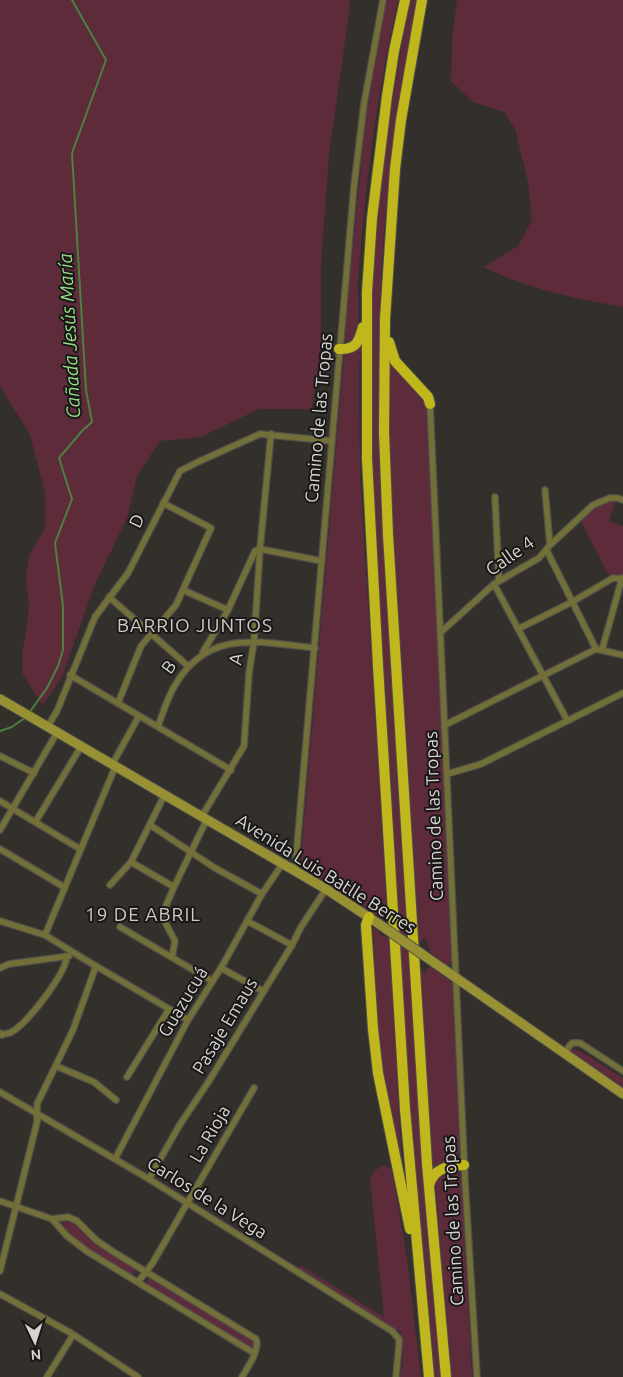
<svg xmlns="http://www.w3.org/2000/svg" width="623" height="1377" viewBox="0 0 623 1377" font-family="Ubuntu,sans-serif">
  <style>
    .green { fill: #5d2b3a }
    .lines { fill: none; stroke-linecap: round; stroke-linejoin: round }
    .stream { stroke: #4c8041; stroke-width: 2 }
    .minor-casing { stroke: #504e4a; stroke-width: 8 }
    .secondary-casing { stroke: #504e4a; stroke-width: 11 }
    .trunk-casing { stroke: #504e4a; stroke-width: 12 }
    .minor { stroke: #726f38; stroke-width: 5.5 }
    .secondary { stroke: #979134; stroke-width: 9 }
    .trunk { stroke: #c0b71d; stroke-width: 10 }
    .secondary-bridge-casing { stroke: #504e4a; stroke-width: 11; stroke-linecap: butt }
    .secondary-bridge { stroke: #979134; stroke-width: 9 }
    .labels { text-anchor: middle; stroke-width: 4; stroke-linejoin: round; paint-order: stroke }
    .street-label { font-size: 18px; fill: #d6d4d2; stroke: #1a1817 }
    .water-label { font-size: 19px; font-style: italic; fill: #95de87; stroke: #1a1817 }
    .neighbourhood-label { font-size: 19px; letter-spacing: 1px; fill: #cdc9c5; stroke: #1a1817 }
  </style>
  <rect width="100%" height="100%" fill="#33302c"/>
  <!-- green -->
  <g class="green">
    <path d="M 0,0 L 350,0 L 348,21 L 329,155 L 321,263 L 321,344 L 312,409 L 259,409 L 201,437 L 160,441 L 137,476 L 127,518 L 95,584 L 62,677 L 43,705 L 23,675 L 22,653 L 26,634 L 29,605 L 26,577 L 29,555 L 45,529 L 45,492 L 30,435 L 0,386 Z"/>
    <path d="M 386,0 L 398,0 C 377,92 365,186 358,280 C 357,296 362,326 353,340 L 347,342 L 344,338 L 366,116 Z"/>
    <path d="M 410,0 L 418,0 C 405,73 392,147 385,221 C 378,300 379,380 381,459 L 442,1377 L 433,1377 L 412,1146 L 370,425 C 370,392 369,359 370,326 C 373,217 390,108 410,0 Z"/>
    <path d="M 457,0 L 623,0 L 623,307 C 576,299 527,289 484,267 L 518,246 L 532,220 L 528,182 L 515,129 L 504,112 L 473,102 L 451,81 L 452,39 Z"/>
    <path d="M 362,343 L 359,369 L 360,474 L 387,912 L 382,901 L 380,902 L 378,916 L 305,869 L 301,856 L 344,356 Z"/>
    <path d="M 389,356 L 425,401 L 428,408 L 451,959 L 451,963 L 448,966 L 430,952 L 428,943 L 425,938 L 423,938 L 419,944 L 419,941 C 408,746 387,551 389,356 Z"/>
    <path d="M 612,501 L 615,502 L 609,521 L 623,526 L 623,575 L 609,576 L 580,519 C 590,511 599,503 612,501 Z"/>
    <path d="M 374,928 L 378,930 L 380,935 L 389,938 L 400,1132 L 405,1187 L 382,1073 L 378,1037 L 373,929 Z"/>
    <path d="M 430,966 L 452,982 L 460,1150 C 454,1166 442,1160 433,1171 L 420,968 L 425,973 Z"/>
    <path d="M 573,1049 L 580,1051 L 623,1078 L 623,1087 L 570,1052 Z"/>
    <path d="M 381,1166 L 385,1166 L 391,1169 L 393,1175 L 407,1258 L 421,1377 L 400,1377 L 403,1364 L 401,1331 L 400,1332 L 298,1270 L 301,1266 L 384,1317 L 370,1178 L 375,1171 Z"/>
    <path d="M 453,1170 L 459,1174 L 462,1183 L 472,1377 L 451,1377 L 435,1182 L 437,1176 Z"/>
    <path d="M 63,1221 L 76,1224 L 103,1249 L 134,1268 L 135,1272 L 131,1275 L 78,1244 L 62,1227 Z"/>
    <path d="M 148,1279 L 152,1280 L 254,1341 L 254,1348 L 251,1348 L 148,1286 Z"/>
  </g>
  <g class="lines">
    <!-- stream -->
    <g class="stream">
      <path d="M 29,713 L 47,688 L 58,666 L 63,650 L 63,606 L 55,543 L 72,499 L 59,458 L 82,431 L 92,422 L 86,390 L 72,153 L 106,60 L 72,0"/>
      <path d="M 0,731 L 12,727 L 26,717"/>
    </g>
    <!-- minor casing -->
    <g class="minor-casing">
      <g id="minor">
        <path d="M 430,404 L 465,1181 L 477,1377"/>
        <path d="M 545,490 L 550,545"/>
        <path d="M 495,497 L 499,581"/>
        <path d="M 547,551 L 596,649"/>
        <path d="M 494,584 L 567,720"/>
        <path d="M 183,590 L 228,610"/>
        <path d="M 109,597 L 188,666"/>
        <path d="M 518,629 L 572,602 L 613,578 L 623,579"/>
        <path d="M 441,632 L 494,584 L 539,558 L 550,545 L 593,505 L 610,498 L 617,498 L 623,500"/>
        <path d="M 602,650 L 622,578"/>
        <path d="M 203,652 L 228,610 L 255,551 L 260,549 L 322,561"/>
        <path d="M 70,675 L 231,770"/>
        <path d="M 118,703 L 141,646 L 176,605 L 211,528 L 163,503"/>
        <path d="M 445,725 L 596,649 L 623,655"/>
        <path d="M 48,726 L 57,711 L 95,617 L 128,573 L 180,471 L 200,461 L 260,434 L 332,441"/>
        <path d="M 158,726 C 163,713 167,699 174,687 C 207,628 259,642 315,648"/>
        <path d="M 0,756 L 34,773"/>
        <path d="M 113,763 L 139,716"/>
        <path d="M 447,774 L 481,764 L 623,693"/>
        <path d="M 0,801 L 80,849"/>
        <path d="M 202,816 L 244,746 L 249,673 L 254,641 L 260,549 L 271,434"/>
        <path d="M 36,821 L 82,745"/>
        <path d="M 150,825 L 215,868 L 262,894"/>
        <path d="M 0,830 L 58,731"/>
        <path d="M 0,849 L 64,887"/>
        <path d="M 131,862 L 174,887"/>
        <path d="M 295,870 L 354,186 L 364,104 L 383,0"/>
        <path d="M 110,885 L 131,862 L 165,794"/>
        <path d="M 0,921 L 45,935 L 84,959 L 188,1020"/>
        <path d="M 247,921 L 292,945"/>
        <path d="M 120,927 L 212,981"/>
        <path d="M 45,935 L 116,765"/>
        <path d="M 172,957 L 175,941 L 165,922 L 165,908 L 174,887 L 207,819"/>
        <path d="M 0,968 L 9,964 L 69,956"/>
        <path d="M 221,968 L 263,991"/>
        <path d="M 0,1033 L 2,1035 C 3,1034 9,1033 10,1033 C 27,1024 65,975 67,956"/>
        <path d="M 564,1053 L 572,1043 L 580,1043 L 623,1071"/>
        <path d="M 56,1066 L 94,1082 L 116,1100"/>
        <path d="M 127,1077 L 169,1009"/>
        <path d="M 0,1092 L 149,1179 L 392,1331 L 399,1339 L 399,1344 L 396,1377"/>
        <path d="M 115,1159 L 188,1020 L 221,968 L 262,894 L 283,863"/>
        <path d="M 149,1179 L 179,1126 L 209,1081 L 292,945 L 301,927 L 326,889"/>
        <path d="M 0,1201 L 52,1219 L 67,1236 L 88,1252 L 254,1353"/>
        <path d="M 52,1219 L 68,1217 L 77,1221 L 96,1240 L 112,1251 L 256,1339 C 260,1350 248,1367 242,1377"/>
        <path d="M 0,1271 L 37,1122 L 37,1104 L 73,1030 L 96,966"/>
        <path d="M 138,1282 L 152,1264 L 254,1088"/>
        <path d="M 0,1294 L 71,1333 L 138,1377"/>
        <path d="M 47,1377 L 73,1335"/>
      </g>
    </g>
    <!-- secondary casing -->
    <g class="secondary-casing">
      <g id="secondary">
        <path d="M 0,699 L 326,889 L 379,924"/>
        <path d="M 429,959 L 623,1094"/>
      </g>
    </g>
    <!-- trunk casing -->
    <g class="trunk-casing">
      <g id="trunk">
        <path d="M 405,0 L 394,51 L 387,96 L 372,218 L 367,292 L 367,459 L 378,666 L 405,1109 L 429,1377"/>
        <path d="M 422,0 L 401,120 L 395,169 L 385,319 L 384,432 L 388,535 L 427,1164 L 446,1377"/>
        <path d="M 389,342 L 395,361 L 428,397 L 430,404"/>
        <path d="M 339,349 C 356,350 359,342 363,327"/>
        <path d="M 369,917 L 366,925 L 373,1029 L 378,1073 L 410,1229"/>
        <path d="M 429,1185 C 434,1168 448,1166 464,1165"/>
      </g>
    </g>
    <!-- minor -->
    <use href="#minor" class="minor"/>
    <!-- secondary -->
    <use href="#secondary" class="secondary"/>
    <!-- trunk -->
    <use href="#trunk" class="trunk"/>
    <!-- secondary-bridge casing -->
    <g class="secondary-bridge-casing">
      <path id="secondary-bridge" d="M 379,924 L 429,959"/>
    </g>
    <!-- secondary-bridge -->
    <use href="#secondary-bridge" class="secondary-bridge"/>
  </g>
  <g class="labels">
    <!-- street labels -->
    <g class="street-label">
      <text transform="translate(319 418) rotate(-85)" y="6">Camino de las Tropas</text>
      <text transform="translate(137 521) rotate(-64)" y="6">D</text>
      <text transform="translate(510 556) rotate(-35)" y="6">Calle 4</text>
      <text transform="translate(236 659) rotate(-81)" y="6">A</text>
      <text transform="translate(169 667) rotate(-54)" y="6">B</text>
      <text transform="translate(434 816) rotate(-92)" y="6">Camino de las Tropas</text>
      <text transform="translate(326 874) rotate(32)" y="6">Avenida Luis Batlle Berres</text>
      <text transform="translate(183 1002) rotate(-59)" y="6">Guazucuá</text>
      <text transform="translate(225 1026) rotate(-59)" y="6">Pasaje Emaus</text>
      <text transform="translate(210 1134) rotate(-60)" y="6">La Rioja</text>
      <text transform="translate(207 1198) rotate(32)" y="6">Carlos de la Vega</text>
      <text transform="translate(453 1221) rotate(-93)" y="6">Camino de las Tropas</text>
    </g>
    <!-- water labels -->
    <g class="water-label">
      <text transform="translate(69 336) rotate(-93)" y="7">Cañada Jesús María</text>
    </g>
    <!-- neighbourhood labels -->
    <g class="neighbourhood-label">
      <text x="195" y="632">BARRIO JUNTOS</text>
      <text x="143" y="921">19 DE ABRIL</text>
    </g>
  </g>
  <!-- north arrow -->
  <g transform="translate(35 1342) rotate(176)" stroke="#1a1817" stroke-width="4" paint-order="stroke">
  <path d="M0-4L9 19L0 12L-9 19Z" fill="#d6d4d2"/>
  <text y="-8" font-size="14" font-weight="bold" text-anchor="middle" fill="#d6d4d2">N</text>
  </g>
</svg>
